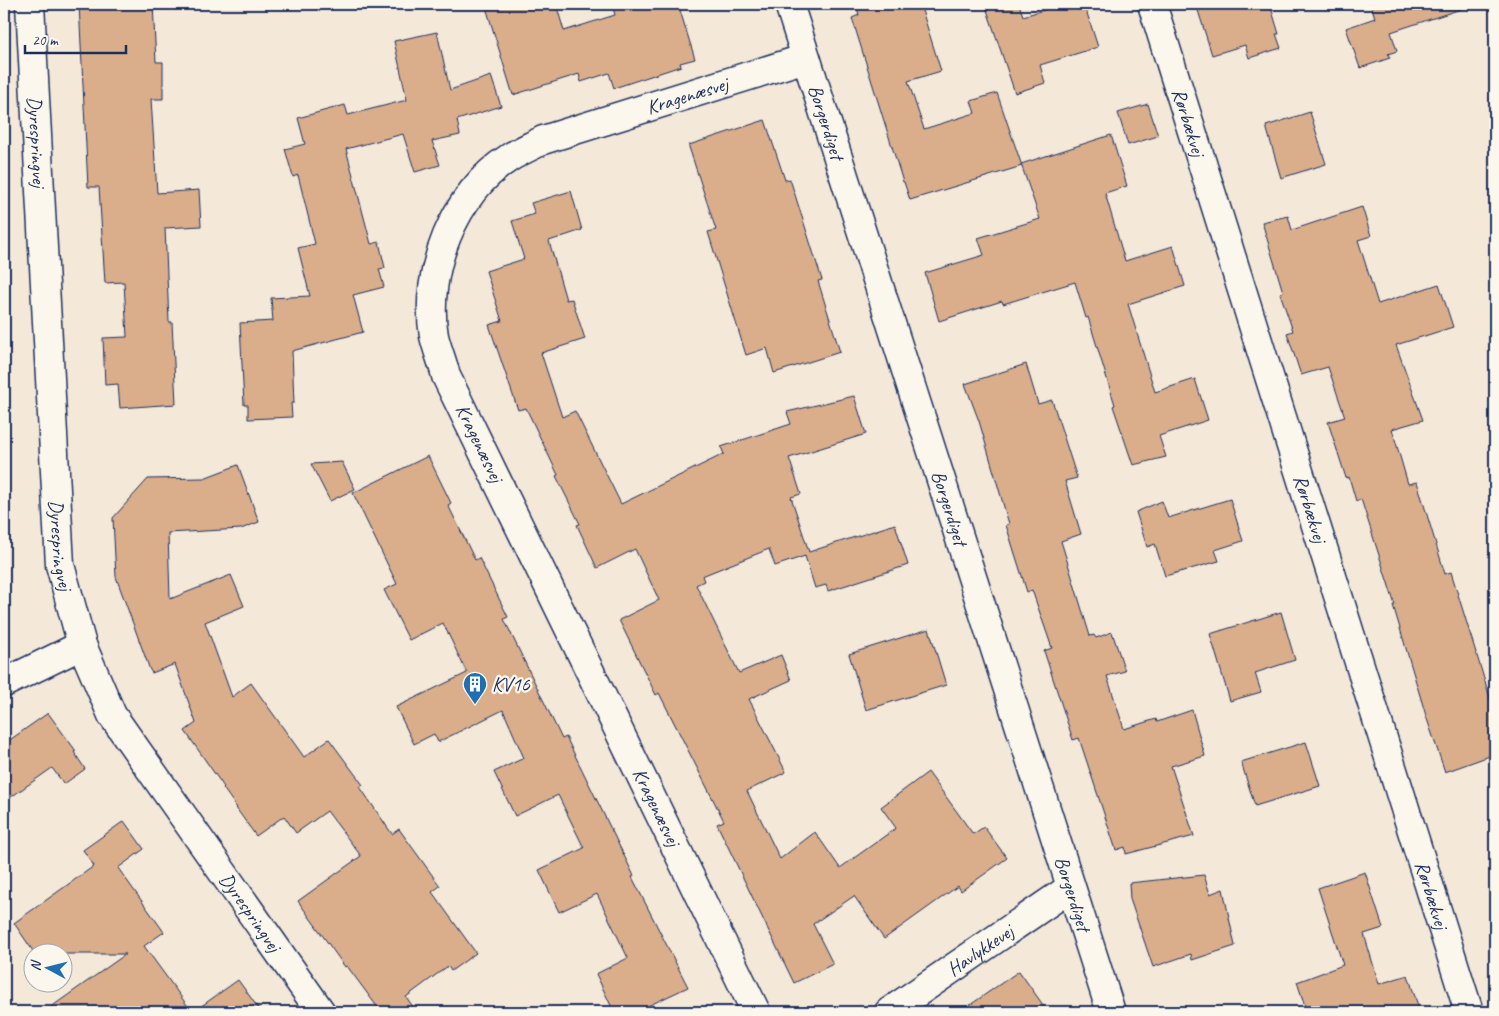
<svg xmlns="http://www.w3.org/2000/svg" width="1499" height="1016" viewBox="0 0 1499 1016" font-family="Caveat,sans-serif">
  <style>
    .building { fill: #daae8b; stroke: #1b2f5e }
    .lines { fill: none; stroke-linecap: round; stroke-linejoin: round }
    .street-casing { stroke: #1b2f5e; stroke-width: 31 }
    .street { stroke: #fbf7ec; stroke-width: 28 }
    .labels { text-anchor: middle; stroke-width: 4.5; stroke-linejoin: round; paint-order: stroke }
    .street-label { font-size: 20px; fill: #1b2f5e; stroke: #fbf7ec }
    .poi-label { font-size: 20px; fill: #1b2f5e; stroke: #fbf7ec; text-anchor: start }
  </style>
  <rect width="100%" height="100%" fill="#f4e8d9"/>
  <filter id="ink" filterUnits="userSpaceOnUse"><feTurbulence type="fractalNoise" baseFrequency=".02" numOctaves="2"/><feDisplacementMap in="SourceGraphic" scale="10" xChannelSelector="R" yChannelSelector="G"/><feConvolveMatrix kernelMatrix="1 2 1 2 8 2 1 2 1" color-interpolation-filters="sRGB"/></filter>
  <g filter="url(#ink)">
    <!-- building -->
    <g class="building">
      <path d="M 79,4 L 153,4 L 156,62 L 163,62 L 163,99 L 151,99 L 157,193 L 199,190 L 201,226 L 165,228 L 169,322 L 172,322 L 176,404 L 120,408 L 118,384 L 105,385 L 103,338 L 127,337 L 124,282 L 105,283 L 99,187 L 88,187 Z"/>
      <path d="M 485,4 L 556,4 L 564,31 L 615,15 L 612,4 L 678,4 L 695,59 L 680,63 L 681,66 L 614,88 L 609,73 L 581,82 L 579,74 L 513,95 Z"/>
      <path d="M 856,4 L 920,4 L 941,71 L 908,81 L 924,129 L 975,113 L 971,101 L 997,93 L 1022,166 L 910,200 L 904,182 L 903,182 L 852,18 L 859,15 Z"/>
      <path d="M 985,4 L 1019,4 L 1023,16 L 1065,4 L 1084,4 L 1098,47 L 1040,65 L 1045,83 L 1015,93 Z"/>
      <path d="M 1196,4 L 1270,4 L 1279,34 L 1276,34 L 1281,48 L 1249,58 L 1245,45 L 1212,55 Z"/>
      <path d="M 1371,4 L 1460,4 L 1461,9 L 1391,32 L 1397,51 L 1388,54 L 1390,58 L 1360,68 L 1346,28 L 1375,18 Z"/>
      <path d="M 437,32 L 450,90 L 491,76 L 501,106 L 457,120 L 460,135 L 432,141 L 440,165 L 415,172 L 403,134 L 346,149 L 371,244 L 379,242 L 385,268 L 379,269 L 384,287 L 353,295 L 363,332 L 292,351 L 294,403 L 291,403 L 292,417 L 248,419 L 248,405 L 244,405 L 240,323 L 273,321 L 271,298 L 310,296 L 298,248 L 315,244 L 298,175 L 293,177 L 285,149 L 305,144 L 298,118 L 345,105 L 348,115 L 407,100 L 394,41 Z"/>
      <path d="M 1148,104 L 1158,136 L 1128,145 L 1118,113 Z"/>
      <path d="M 1310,112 L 1326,164 L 1281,178 L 1266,126 Z"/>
      <path d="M 765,120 L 785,180 L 790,179 L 822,280 L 818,281 L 840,352 L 774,373 L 767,348 L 746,355 L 708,232 L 716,230 L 689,147 L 689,145 Z"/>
      <path d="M 1111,135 L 1127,186 L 1105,193 L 1125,261 L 1173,246 L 1185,286 L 1128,304 L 1155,392 L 1195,379 L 1208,420 L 1159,436 L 1166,457 L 1133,465 L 1113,406 L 1115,405 L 1088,317 L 1086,318 L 1075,282 L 1003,304 L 1002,301 L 939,321 L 925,273 L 984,255 L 978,238 L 1040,219 L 1021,164 Z"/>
      <path d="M 571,191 L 582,230 L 549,241 L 566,300 L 572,299 L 585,339 L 541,353 L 562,417 L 575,411 L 621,504 L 724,454 L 721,447 L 791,424 L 787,412 L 854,396 L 866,434 L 789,458 L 801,494 L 791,497 L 809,552 L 895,524 L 908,565 L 828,591 L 826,585 L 815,588 L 805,556 L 775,566 L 769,549 L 702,576 L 704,581 L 696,585 L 739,673 L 781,655 L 791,680 L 749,699 L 786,772 L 747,791 L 780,859 L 815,832 L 840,868 L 896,828 L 881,807 L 928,772 L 973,834 L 984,827 L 1007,858 L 961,891 L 958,886 L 884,939 L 854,896 L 813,924 L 833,964 L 794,983 L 717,824 L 724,821 L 659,693 L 656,695 L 619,620 L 659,600 L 635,549 L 597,568 L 577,525 L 580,524 L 556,476 L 558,475 L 526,408 L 518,410 L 489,325 L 502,321 L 486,271 L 524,259 L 512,221 L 535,214 L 531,203 Z"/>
      <path d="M 1362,207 L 1371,236 L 1358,240 L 1378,304 L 1439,284 L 1453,327 L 1396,345 L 1423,420 L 1392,429 L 1408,484 L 1417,482 L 1445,574 L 1451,572 L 1495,714 L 1495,754 L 1445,772 L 1427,719 L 1393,605 L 1395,605 L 1361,499 L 1356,501 L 1349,477 L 1346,478 L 1328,422 L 1345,417 L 1328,367 L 1301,375 L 1287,333 L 1293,331 L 1280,293 L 1283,292 L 1262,222 L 1288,216 L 1292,230 Z"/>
      <path d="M 1026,364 L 1038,404 L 1052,400 L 1077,478 L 1065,481 L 1081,534 L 1061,541 L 1090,636 L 1094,635 L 1096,638 L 1112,632 L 1125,671 L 1107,676 L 1124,729 L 1156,719 L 1157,722 L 1192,710 L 1205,756 L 1171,766 L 1194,836 L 1126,854 L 1125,847 L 1116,850 L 1079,738 L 1073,740 L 1044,651 L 1052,648 L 1032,590 L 1027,592 L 1006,525 L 1009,524 L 979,421 L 965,384 Z"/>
      <path d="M 428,456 L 451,503 L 448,505 L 475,560 L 479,558 L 508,617 L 504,619 L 562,739 L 566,737 L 634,876 L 632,877 L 688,987 L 635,1012 L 614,1012 L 596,974 L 628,958 L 597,894 L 559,912 L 539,870 L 584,848 L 558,795 L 515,816 L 494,772 L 524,758 L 503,710 L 438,742 L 434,734 L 414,744 L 396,707 L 467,673 L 443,623 L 409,640 L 384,590 L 397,584 L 353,493 Z"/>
      <path d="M 342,462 L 355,489 L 330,501 L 311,464 Z"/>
      <path d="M 238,465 L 259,522 L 241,529 L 168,533 L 170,599 L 231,575 L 244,606 L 205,622 L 232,697 L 251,683 L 304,757 L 329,739 L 363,785 L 360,787 L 392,834 L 399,829 L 440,886 L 432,892 L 476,953 L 451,971 L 448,966 L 406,997 L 417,1012 L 381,1012 L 347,966 L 345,967 L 298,901 L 361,856 L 327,811 L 296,833 L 284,816 L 256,836 L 236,808 L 237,808 L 223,788 L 224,787 L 185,731 L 196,723 L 175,664 L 152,673 L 150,670 L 116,577 L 113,518 L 148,479 L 204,478 Z"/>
      <path d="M 1230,499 L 1243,541 L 1215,550 L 1219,561 L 1165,576 L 1155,544 L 1147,547 L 1136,512 L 1162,501 L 1168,518 Z"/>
      <path d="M 1281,612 L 1295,660 L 1255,673 L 1261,692 L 1230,701 L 1210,634 Z"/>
      <path d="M 929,629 L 946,685 L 866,710 L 849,654 Z"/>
      <path d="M 48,713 L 76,751 L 74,752 L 85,769 L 64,784 L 52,768 L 4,802 L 4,744 Z"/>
      <path d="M 1306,742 L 1320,786 L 1255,806 L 1241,762 Z"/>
      <path d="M 124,821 L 144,849 L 118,868 L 164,932 L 144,946 L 192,1012 L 44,1012 L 126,954 L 35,954 L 14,923 L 94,866 L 83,850 Z"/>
      <path d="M 1365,872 L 1383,928 L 1364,934 L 1379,984 L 1408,975 L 1420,1012 L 1307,1012 L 1297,982 L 1343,965 L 1318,888 Z"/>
      <path d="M 1204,875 L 1210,894 L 1223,889 L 1235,946 L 1192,960 L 1191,954 L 1153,967 L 1130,899 L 1129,883 Z"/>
      <path d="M 1019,971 L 1048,1012 L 960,1012 Z"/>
      <path d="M 238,980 L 261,1012 L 193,1012 Z"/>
    </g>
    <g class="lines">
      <!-- street casing -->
      <g class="street-casing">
        <g id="street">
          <path id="s1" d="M 30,4 L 60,565 L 82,645 L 112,715 L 321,1012"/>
          <path id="s2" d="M 789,4 L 1111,1012"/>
          <path id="s3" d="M 1152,4 L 1469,1012"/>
          <path d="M 4,683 L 82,645"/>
          <path id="s4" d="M 756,1012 L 446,376 C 443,363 437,349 434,336 C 423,272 454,193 509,158 C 520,151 532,146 543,140 L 806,58"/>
          <path id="s5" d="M 889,1012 L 1070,888"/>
        </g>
      </g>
      <!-- street -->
      <use href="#street" class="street"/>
    </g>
  </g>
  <!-- icons -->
  <defs>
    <g id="building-pin" transform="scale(1.25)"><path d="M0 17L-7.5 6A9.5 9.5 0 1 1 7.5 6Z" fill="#1f6fb2" stroke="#fbf7ec"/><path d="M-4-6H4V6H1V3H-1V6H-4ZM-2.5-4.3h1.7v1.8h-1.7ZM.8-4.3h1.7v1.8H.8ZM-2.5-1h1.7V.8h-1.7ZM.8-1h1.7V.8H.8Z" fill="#fff"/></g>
  </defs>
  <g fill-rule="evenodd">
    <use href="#building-pin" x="475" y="684"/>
  </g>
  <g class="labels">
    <!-- street labels -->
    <g class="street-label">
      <text dy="7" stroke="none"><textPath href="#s4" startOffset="1142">Kragenæsvej</textPath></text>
      <text dy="7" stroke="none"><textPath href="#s2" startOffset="124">Borgerdiget</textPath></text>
      <text dy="7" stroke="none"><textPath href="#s3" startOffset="124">Rørbækvej</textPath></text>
      <text dy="7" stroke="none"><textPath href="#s1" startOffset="138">Dyrespringvej</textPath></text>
      <text transform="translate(480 443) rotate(64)" y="7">Kragenæsvej</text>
      <text dy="7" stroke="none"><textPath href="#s2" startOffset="529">Borgerdiget</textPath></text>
      <text dy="7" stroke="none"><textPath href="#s3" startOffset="529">Rørbækvej</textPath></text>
      <text dy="7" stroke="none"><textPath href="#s1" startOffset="542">Dyrespringvej</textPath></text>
      <text transform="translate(657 807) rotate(64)" y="7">Kragenæsvej</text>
      <text dy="7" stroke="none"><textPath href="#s2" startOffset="934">Borgerdiget</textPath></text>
      <text dy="7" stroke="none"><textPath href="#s3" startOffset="934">Rørbækvej</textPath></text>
      <text dy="7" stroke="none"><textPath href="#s1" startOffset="962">Dyrespringvej</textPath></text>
      <text dy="7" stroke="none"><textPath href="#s5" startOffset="110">Havlykkevej</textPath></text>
    </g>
    <!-- poi labels -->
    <g class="poi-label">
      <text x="492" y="691">KV16</text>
    </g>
  </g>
  <!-- margin -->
  <rect width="1499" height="1016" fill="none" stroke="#fbf7ec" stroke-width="20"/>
  <rect x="10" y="10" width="1479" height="996" fill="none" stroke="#1b2f5e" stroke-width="2" filter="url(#ink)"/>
  <!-- north arrow -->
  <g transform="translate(48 968) rotate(277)"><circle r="24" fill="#fbf7ec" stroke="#a1a7b3"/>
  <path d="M0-4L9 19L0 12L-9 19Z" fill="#1f6fb2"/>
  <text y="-8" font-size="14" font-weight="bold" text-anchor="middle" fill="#1b2f5e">N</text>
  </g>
  <!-- scale -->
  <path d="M25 45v8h101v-8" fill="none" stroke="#1b2f5e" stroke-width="2.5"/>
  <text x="32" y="45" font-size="15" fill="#1b2f5e" stroke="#fbf7ec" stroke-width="4" paint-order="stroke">20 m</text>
</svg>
